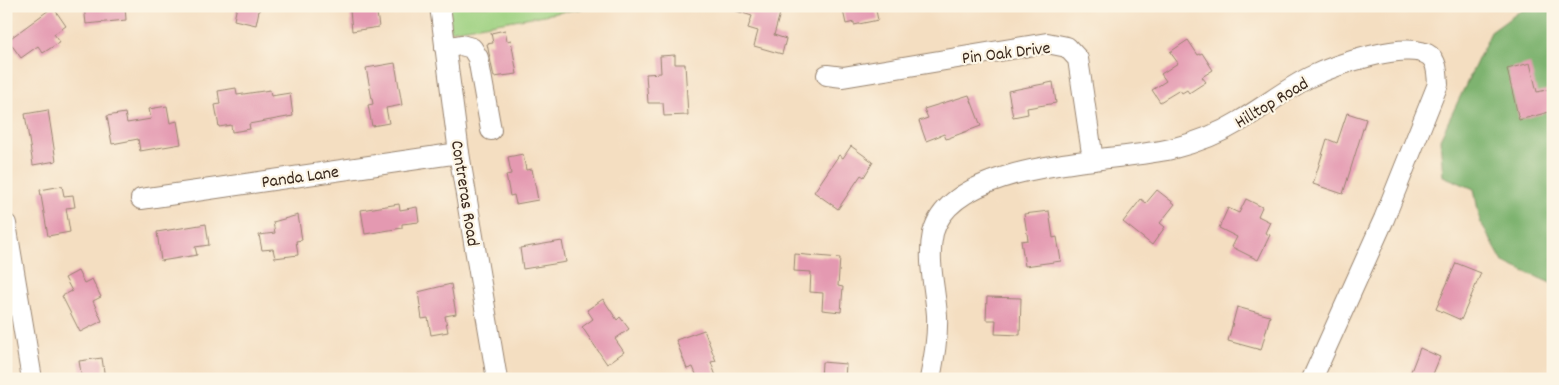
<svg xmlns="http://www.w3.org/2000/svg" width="1559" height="385" viewBox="0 0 1559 385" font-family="Dekko,sans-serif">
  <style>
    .green { fill: #9ed181; stroke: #6c7e50 }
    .forest { fill: #7eb36f; stroke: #5c6e46 }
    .building { fill: #e499b1 }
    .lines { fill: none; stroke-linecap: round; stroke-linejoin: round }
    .minor-casing { stroke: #988470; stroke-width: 22 }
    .minor { stroke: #fff; stroke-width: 20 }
    .labels { text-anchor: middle; stroke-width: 4.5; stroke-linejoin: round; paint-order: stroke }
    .street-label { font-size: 18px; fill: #3b2a1e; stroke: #fcf5e5 }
  </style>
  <rect width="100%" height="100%" fill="#fcf5e5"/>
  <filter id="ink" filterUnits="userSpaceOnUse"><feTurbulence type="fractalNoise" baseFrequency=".02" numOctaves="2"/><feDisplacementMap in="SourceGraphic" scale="10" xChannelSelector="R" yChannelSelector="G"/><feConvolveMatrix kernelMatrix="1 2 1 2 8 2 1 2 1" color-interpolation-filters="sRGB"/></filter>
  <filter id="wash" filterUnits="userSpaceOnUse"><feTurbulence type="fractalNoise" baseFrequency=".0096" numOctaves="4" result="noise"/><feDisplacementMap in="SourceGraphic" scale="20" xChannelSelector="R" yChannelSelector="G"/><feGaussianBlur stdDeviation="1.12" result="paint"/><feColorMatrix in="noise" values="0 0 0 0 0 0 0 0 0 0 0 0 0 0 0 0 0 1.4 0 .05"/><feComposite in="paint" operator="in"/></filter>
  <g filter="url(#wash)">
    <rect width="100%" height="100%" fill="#f4dec1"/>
    <!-- green -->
    <path class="green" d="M 447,6 L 597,6 L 449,31 Z"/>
    <!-- forest -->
    <path class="forest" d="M 1541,6 L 1553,6 L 1553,284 L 1503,262 L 1480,221 L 1474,189 L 1443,176 L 1440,139 L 1491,32 L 1520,11 Z"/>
    <g id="blocks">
      <!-- building -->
      <g class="building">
        <path d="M 84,6 L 125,6 L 126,20 L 86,24 Z"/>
        <path d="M 237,6 L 260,6 L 256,25 L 234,20 Z"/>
        <path d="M 357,6 L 376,6 L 379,27 L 352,31 L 350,10 L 357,9 Z"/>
        <path d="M 730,6 L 782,6 L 774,35 L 786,39 L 782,54 L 754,46 L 758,31 L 748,28 L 752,16 L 730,9 Z"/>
        <path d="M 842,6 L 875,6 L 878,20 L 854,25 L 854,22 L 846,24 Z"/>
        <path d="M 53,7 L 66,26 L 54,34 L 60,42 L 43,53 L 38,46 L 21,58 L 8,40 Z"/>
        <path d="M 505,30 L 507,41 L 511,40 L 517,74 L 494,77 L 487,44 L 493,43 L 491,33 Z"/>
        <path d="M 1188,40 L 1198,55 L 1202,53 L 1213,70 L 1202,77 L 1206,82 L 1189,93 L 1187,90 L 1182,93 L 1180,90 L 1160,102 L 1152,90 L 1166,81 L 1161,74 L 1178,63 L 1170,52 Z"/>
        <path d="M 675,55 L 675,64 L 685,64 L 688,115 L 664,116 L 663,103 L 648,103 L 646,74 L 661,73 L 660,56 Z"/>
        <path d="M 395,63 L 402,105 L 386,108 L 389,123 L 372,126 L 368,105 L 373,104 L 366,68 Z"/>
        <path d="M 1530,63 L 1537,92 L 1551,89 L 1553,111 L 1519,120 L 1507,69 Z"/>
        <path d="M 1053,82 L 1056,103 L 1027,108 L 1028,114 L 1013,117 L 1008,91 Z"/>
        <path d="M 236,88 L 237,95 L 270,90 L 271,96 L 290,93 L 293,116 L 249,124 L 250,129 L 232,132 L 231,125 L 219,127 L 215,105 L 220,104 L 218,91 Z"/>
        <path d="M 969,95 L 981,126 L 946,139 L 944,134 L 926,141 L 919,121 L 928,118 L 924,109 Z"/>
        <path d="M 167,106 L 170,123 L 177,121 L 181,144 L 140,151 L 138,139 L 112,144 L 107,116 L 125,113 L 127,123 L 151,119 L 149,109 Z"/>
        <path d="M 48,110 L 56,161 L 33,165 L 25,114 Z"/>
        <path d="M 1347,113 L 1366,119 L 1343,194 L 1313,184 L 1327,139 L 1337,143 Z"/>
        <path d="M 851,146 L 873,162 L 864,177 L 861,175 L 838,209 L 814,192 L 839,155 L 843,158 Z"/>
        <path d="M 523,154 L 526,170 L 532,169 L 538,200 L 516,204 L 514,195 L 510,196 L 506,175 L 511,174 L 508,157 Z"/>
        <path d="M 62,186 L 64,196 L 73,195 L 75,207 L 66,208 L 70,232 L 48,236 L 40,190 Z"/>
        <path d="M 1157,190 L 1175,204 L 1160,223 L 1165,227 L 1152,245 L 1123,222 L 1141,199 L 1146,203 Z"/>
        <path d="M 1246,199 L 1262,207 L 1258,216 L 1270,222 L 1265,233 L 1270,235 L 1258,260 L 1232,247 L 1237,237 L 1219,228 L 1228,208 L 1239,213 Z"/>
        <path d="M 399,204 L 400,210 L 417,207 L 419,222 L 402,224 L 402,228 L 365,234 L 361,210 Z"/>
        <path d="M 1049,211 L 1053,238 L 1057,237 L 1061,261 L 1025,266 L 1021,241 L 1028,240 L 1024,214 Z"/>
        <path d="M 298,215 L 302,240 L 296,241 L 298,255 L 275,258 L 273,249 L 262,250 L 259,235 L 275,233 L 273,222 Z"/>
        <path d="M 206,224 L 209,245 L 195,247 L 197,255 L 161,261 L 157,232 Z"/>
        <path d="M 562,241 L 566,262 L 523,269 L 520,248 Z"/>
        <path d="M 795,254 L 840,258 L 838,286 L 843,287 L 841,312 L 822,310 L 823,293 L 810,292 L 811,272 L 794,271 Z"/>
        <path d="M 1456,263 L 1481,273 L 1461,320 L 1436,309 Z"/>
        <path d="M 78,271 L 84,283 L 92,279 L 101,297 L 93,301 L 102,321 L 80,332 L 62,296 L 72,291 L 65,278 Z"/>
        <path d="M 451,284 L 456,314 L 445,316 L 448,332 L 431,335 L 428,318 L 422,319 L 418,292 Z"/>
        <path d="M 987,297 L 1021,298 L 1020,335 L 995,334 L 996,320 L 986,320 Z"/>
        <path d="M 603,299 L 617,320 L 620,317 L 629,329 L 615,339 L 624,352 L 607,364 L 582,327 L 593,319 L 587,310 Z"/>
        <path d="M 1237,307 L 1270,316 L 1261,350 L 1228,341 Z"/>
        <path d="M 704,330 L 716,361 L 711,362 L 717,379 L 698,379 L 693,367 L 687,369 L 676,340 Z"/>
        <path d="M 1420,348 L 1440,357 L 1431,379 L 1408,379 Z"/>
        <path d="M 102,358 L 105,379 L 82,379 L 79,361 Z"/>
        <path d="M 822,362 L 846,364 L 845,379 L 821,379 Z"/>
      </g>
    </g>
  </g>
  <g filter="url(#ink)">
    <use href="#blocks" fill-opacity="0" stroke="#988470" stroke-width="1"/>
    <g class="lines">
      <!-- minor casing -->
      <g class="minor-casing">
        <g id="minor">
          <path d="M 440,6 L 459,153 L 497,379"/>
          <path d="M 445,48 L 461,45 L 472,48 L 478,58 L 491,130"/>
          <path d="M 827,75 L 843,77 L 1047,43 L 1067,47 L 1078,59 L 1093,160"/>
          <path d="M 141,199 L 459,153"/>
          <path d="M 6,224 L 32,379"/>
          <path d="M 930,379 C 934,358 938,337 937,315 C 935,288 927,260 933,233 C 952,160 1110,163 1171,149 C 1195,143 1219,134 1240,121 C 1264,107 1286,89 1310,77 C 1333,66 1408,39 1430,56 C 1438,63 1437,74 1438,84 L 1384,219 L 1312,379"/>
        </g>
      </g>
      <!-- minor -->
      <use href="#minor" class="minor"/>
    </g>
  </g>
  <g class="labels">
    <!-- street labels -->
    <g class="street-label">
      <text transform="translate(1006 52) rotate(-7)" y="6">Pin Oak Drive</text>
      <text transform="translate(1271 102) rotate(-31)" y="6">Hilltop Road</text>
      <text transform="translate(300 176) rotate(-8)" y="6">Panda Lane</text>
      <text transform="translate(466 193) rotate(81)" y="6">Contreras Road</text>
    </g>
  </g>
  <!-- margin -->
  <rect width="1559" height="385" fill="none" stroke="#fcf5e5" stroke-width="25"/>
</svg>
